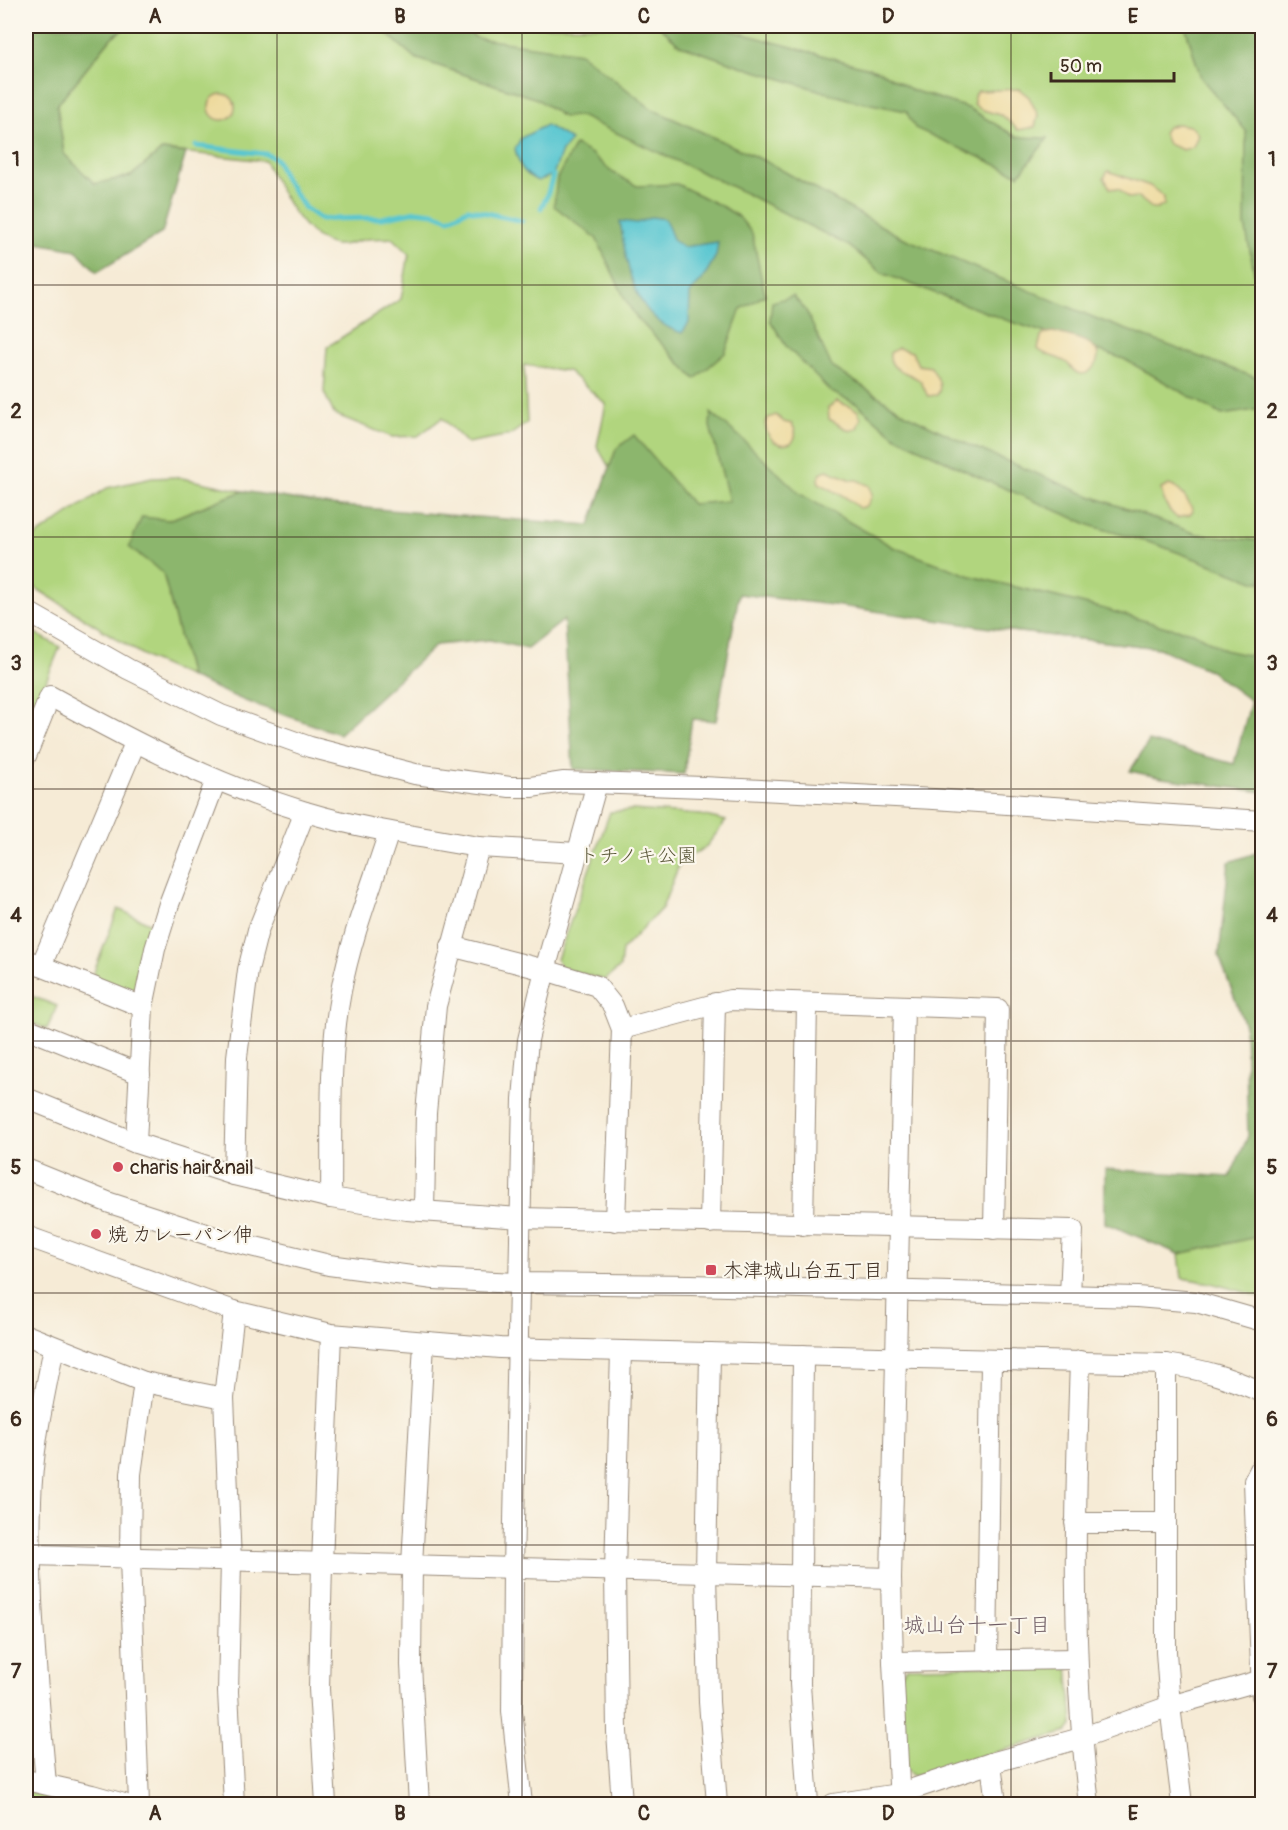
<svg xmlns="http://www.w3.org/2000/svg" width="1288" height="1830" viewBox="0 0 1288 1830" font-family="Pangolin,'Klee One',sans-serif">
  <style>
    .green { fill: #b1d57e; stroke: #76804e; stroke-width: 1.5 }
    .forest { fill: #8cb66d; stroke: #647046; stroke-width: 1.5 }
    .sand { fill: #eeda9e; stroke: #94825e; stroke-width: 1.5 }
    .water { fill: #59c6d0; stroke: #4a7877; stroke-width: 1.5 }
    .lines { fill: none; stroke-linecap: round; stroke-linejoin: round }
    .stream { stroke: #59c6d0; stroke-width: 5 }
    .minor-casing { stroke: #988a7a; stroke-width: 22 }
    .minor { stroke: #fff; stroke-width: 20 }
    .grid { fill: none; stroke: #3b2a1e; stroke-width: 1.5; stroke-opacity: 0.55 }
    .poi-dot { fill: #d1495b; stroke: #fbf7ec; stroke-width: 2 }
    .labels { text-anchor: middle; stroke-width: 4.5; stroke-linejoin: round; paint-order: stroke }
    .park-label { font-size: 20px; fill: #585536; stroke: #fbf7ec }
    .poi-label { font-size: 20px; fill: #3b2a1e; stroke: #fbf7ec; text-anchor: start }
    .neighbourhood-label { font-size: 21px; fill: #6e5c64; stroke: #fbf7ec }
    .neatline { fill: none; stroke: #3b2a1e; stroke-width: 2 }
    .grid-label { font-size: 20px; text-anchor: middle; font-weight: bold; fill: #3b2a1e }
  </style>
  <rect width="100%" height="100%" fill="#fbf7ec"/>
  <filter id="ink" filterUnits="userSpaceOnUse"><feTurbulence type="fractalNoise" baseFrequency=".0167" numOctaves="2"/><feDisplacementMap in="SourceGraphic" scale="12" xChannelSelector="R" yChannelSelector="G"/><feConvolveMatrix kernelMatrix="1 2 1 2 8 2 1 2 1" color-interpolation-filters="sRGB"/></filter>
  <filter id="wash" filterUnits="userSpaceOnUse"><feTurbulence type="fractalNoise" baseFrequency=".008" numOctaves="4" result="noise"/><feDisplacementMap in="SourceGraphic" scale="24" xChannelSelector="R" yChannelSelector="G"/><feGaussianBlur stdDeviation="1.35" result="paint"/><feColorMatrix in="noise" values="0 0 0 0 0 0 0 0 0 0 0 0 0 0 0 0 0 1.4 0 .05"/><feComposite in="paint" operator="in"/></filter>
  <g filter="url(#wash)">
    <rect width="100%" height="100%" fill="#f6ebd6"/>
    <!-- green -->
    <g class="green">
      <path d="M 128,26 L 1262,26 L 1262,703 L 1251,700 L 1209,670 L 1159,648 L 1011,631 L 635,513 L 597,446 L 606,404 L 568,371 L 524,365 L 527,423 L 510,435 L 467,443 L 442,418 L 418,436 L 392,437 L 334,414 L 324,392 L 327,347 L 401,299 L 409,254 L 392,238 C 384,239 376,238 368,239 C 358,240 346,246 336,245 C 303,240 278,187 265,161 L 162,150 L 131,176 L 95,184 L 64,154 L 57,105 L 112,37 Z"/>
      <path d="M 177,477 L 243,491 L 169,520 L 142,518 L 163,573 L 190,677 L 149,659 L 26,582 L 26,543 L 28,541 L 107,488 L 152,478 Z"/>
      <path d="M 26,628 L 60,647 L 26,730 Z"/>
      <path d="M 633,810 L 701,815 L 726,821 L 705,848 L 681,860 L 662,908 L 622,950 L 620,967 L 605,980 L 561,968 L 557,959 L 610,812 Z"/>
      <path d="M 118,909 L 154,925 L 139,991 L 130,996 L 91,980 Z"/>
      <path d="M 26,994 L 57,1006 L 47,1029 L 26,1021 Z"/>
      <path d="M 1262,1236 L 1262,1297 L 1211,1283 L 1182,1278 L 1179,1254 Z"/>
      <path d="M 1068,1665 L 1073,1724 L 1067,1732 L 913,1776 L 905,1770 L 900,1675 L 908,1667 Z"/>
      <path d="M 26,1791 L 84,1804 L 26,1804 Z"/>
    </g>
    <!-- forest -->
    <g class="forest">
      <path d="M 26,26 L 128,26 L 112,37 L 57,105 L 64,154 L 95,184 L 131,176 L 162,150 L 186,153 L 162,233 L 97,272 L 76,250 L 37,243 L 26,250 Z"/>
      <path d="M 378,26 L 464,26 L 476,38 L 580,53 L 652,109 L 769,163 L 899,236 L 1100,320 L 1260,379 L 1262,384 L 1262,409 L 1222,415 L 1124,359 L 1006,320 L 882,273 L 849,246 L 737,189 L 580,116 L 563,117 L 537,99 L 415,58 Z"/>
      <path d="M 659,26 L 721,26 L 733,31 L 880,71 L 912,90 L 968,108 L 1017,137 L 1048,138 L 1019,175 L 915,128 L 906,111 L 851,100 L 749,69 L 680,45 Z"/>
      <path d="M 1185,26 L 1262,26 L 1262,289 L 1256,282 L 1245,225 L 1246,131 L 1201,78 Z"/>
      <path d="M 575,145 L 592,154 L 613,173 L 637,186 L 677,184 L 725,208 L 739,217 L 752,233 L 765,295 L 741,309 L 725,353 L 695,379 L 636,317 L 626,301 L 596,238 L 554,206 L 557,178 Z"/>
      <path d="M 793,296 L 806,311 L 832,367 L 906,414 L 969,445 L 1085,494 L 1197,534 L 1262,541 L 1262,582 L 1257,582 L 1158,545 L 1092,526 L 972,474 L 895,436 L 857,404 L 831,392 L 786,346 L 770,320 L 772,302 Z"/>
      <path d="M 711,413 L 739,436 L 800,494 L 893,547 L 971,576 L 1101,608 L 1166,627 L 1193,632 L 1224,650 L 1262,658 L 1262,792 L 1162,778 L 1130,771 L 1149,741 L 1234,764 L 1251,701 L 1209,670 L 1159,648 L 1011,631 L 833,605 L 739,594 L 716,721 L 692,719 L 684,774 L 573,769 L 564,620 L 527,649 L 490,640 L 436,645 L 339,734 L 245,701 L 190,677 L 163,573 L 129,547 L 142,517 L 169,520 L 243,491 L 330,505 L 447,515 L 590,525 L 616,449 L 634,435 L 692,504 L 729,501 L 710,426 Z"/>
      <path d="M 1262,851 L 1262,1236 L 1179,1254 L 1105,1223 L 1105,1169 L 1230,1177 L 1248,1136 L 1245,1026 L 1219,956 L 1229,862 Z"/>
    </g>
    <!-- sand -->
    <g class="sand">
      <path d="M 1019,89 L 1029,97 L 1038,115 L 1035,127 L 1018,130 L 1003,116 L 980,109 L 974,104 L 974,96 L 978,91 Z"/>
      <circle cx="222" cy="107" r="13"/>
      <path d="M 1177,124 C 1187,125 1193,125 1198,135 L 1193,147 L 1183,150 L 1168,144 L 1163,133 C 1166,126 1170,126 1177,124 Z"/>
      <path d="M 1108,171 L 1150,186 L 1164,197 L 1164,205 L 1157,209 L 1153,209 L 1138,197 L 1128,198 L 1119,189 L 1110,188 L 1104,178 Z"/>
      <path d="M 1053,332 C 1067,336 1107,341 1096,363 C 1093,369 1089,374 1082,374 C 1074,374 1073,368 1067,363 C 1058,356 1046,357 1038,349 L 1041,337 L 1046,333 Z"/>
      <path d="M 898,348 L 912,352 L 918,365 L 931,367 C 936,375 944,386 937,395 L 928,396 C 924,391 924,384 919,380 C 908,371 888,372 890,353 Z"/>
      <path d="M 837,401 L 857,410 L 861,418 L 857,428 L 850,431 L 829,419 L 828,408 Z"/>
      <path d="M 776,415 L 784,422 L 792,424 C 807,448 768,455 765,423 L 768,418 Z"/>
      <path d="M 827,470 L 851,480 L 857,480 L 870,486 L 872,496 L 867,506 L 859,508 L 845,497 L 819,483 L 818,479 L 822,472 Z"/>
      <path d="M 1169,485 C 1180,488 1188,500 1193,511 L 1190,515 L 1177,518 C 1168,511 1163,500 1161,489 Z"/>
    </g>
    <!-- water -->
    <g class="water">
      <path d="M 546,125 L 571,140 L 562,151 L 553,175 L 538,181 C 522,174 519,164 515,149 L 521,138 Z"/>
      <path d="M 652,217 L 665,219 L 674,241 L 683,247 L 718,242 L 716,256 L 702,280 L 690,293 L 689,323 L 682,333 C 632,318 627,265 620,221 L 637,223 Z"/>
    </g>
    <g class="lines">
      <!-- stream -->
      <g class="stream">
        <path d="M 196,146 L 266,154 L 276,159 L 285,179 L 305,208 L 320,219 L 382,218 L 416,211 L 434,213 L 449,219 L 468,209 L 522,221"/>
        <path d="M 541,208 L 547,196 L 553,175"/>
      </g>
    </g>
  </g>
  <g filter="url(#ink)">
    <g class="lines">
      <!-- minor casing -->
      <g class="minor-casing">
        <g id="minor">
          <path d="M 26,611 L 128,669 L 221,715 L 310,747 L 415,774 L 510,787 L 531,787 L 564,782 L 703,787 L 934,799 L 1262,821"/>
          <path d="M 26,756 L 50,696 C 132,741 215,785 306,812 C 362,829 421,837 479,847 L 436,1006 L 426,1113 L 424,1210"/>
          <path d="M 479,847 L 577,853"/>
          <path d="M 451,946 L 545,970 L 597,986 L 613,1006 L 622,1029 L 730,1000 L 998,1009 L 994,1229"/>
          <path d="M 26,960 L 143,1007"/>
          <path d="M 41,966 L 135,743"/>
          <path d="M 26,1028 L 140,1074"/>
          <path d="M 26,1098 L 136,1143 L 234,1175 L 331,1198 L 407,1210 L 520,1218 L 1073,1230 L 1070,1295"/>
          <path d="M 136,1143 L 143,1007 L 155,949 L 169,904 L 216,780"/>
          <path d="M 26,1169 L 110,1203 L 218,1238 L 329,1265 L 434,1279 L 518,1283 L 691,1285 L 1137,1297 L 1196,1302 L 1262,1321"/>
          <path d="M 234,1175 L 237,1057 L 248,970 L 258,930 L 305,812"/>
          <path d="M 331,1198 C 332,1129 328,1059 341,991 C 351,937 372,885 389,832"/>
          <path d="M 615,1221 L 622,1029"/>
          <path d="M 710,1223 L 715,1003"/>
          <path d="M 803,1225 L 807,1003"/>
          <path d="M 26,1236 L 234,1311 L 331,1334 L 500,1348 L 1166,1364 C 1205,1370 1227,1377 1262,1392"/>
          <path d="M 234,1311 L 224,1398 L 231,1561 L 228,1692 L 234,1804"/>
          <path d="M 26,1335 L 144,1382 L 224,1398"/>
          <path d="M 621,1351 L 615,1571 L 617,1732 L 622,1804"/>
          <path d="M 710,1353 L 706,1573 L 709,1702 L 717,1804"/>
          <path d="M 803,1355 L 800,1684 L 808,1804"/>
          <path d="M 1080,1361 C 1075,1509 1071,1657 1089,1804"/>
          <path d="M 1166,1364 L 1166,1652 L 1170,1706 L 1182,1804"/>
          <path d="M 1262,1466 L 1254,1481 L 1262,1695"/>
          <path d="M 1075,1523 L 1165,1523"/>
          <path d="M 31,1555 L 891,1578"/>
          <path d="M 987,1661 L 991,1360"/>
          <path d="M 893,1662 L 1077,1659"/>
          <path d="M 991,1763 L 996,1804"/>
          <path d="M 26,1780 L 92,1795 L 124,1804"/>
          <path d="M 46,1784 C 38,1690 28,1595 31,1501 C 32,1449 44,1398 54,1347"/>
          <path d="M 139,1804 L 130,1558 L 131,1474 L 144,1382"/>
          <path d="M 326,1804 L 319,1689 L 322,1563 L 331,1334"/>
          <path d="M 419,1804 L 411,1665 L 412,1565 L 424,1343"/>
          <path d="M 522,1804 L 512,1711 L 513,1568 L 523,1099 L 528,1040 L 545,970 L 597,783"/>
          <path d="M 833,1804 L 898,1794 L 991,1763 L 1081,1738 L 1170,1706 L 1262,1680"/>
          <path d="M 900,1804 L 893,1662 L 891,1578 L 904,1006"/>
        </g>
      </g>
      <!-- minor -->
      <use href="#minor" class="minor"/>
    </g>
  </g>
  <!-- grid -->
  <path class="grid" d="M 277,26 L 277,1804M 522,26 L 522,1804M 766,26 L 766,1804M 1011,26 L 1011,1804M 26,285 L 1262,285M 26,537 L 1262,537M 26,789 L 1262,789M 26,1041 L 1262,1041M 26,1293 L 1262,1293M 26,1545 L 1262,1545"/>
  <!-- markers -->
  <g class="poi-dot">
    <circle cx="118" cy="1167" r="6"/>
    <circle cx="96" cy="1234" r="6"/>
    <rect x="705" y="1264" width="12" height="12" rx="3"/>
  </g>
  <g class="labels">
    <!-- park labels -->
    <g class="park-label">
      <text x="638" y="862">トチノキ公園</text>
    </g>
    <!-- poi labels -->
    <g class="poi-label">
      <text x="130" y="1174">charis hair&amp;nail</text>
      <text x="108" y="1241">焼 カレーパン伸</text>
      <text x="723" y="1277">木津城山台五丁目</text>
    </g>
    <!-- neighbourhood labels -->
    <g class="neighbourhood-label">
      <text x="977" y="1632">城山台十一丁目</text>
    </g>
  </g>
  <!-- margin -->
  <rect width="1288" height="1830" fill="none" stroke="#fbf7ec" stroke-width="66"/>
  <!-- scale -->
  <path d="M1051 72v9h123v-9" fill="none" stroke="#3b2a1e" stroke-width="3"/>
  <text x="1060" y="72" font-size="18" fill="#3b2a1e" stroke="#fbf7ec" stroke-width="4.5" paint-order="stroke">50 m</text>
  <rect x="33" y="33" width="1222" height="1764" class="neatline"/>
  <g class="grid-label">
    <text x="155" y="23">A</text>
    <text x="400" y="23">B</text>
    <text x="644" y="23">C</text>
    <text x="888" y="23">D</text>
    <text x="1133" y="23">E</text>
    <text x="16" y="166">1</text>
    <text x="1272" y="166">1</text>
    <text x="16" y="418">2</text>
    <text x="1272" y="418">2</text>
    <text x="16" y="670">3</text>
    <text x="1272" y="670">3</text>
    <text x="16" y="922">4</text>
    <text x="1272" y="922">4</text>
    <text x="16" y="1174">5</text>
    <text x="1272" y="1174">5</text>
    <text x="16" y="1426">6</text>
    <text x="1272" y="1426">6</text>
    <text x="16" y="1678">7</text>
    <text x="1272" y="1678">7</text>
    <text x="155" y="1820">A</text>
    <text x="400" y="1820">B</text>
    <text x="644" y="1820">C</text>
    <text x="888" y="1820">D</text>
    <text x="1133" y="1820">E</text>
  </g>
</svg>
